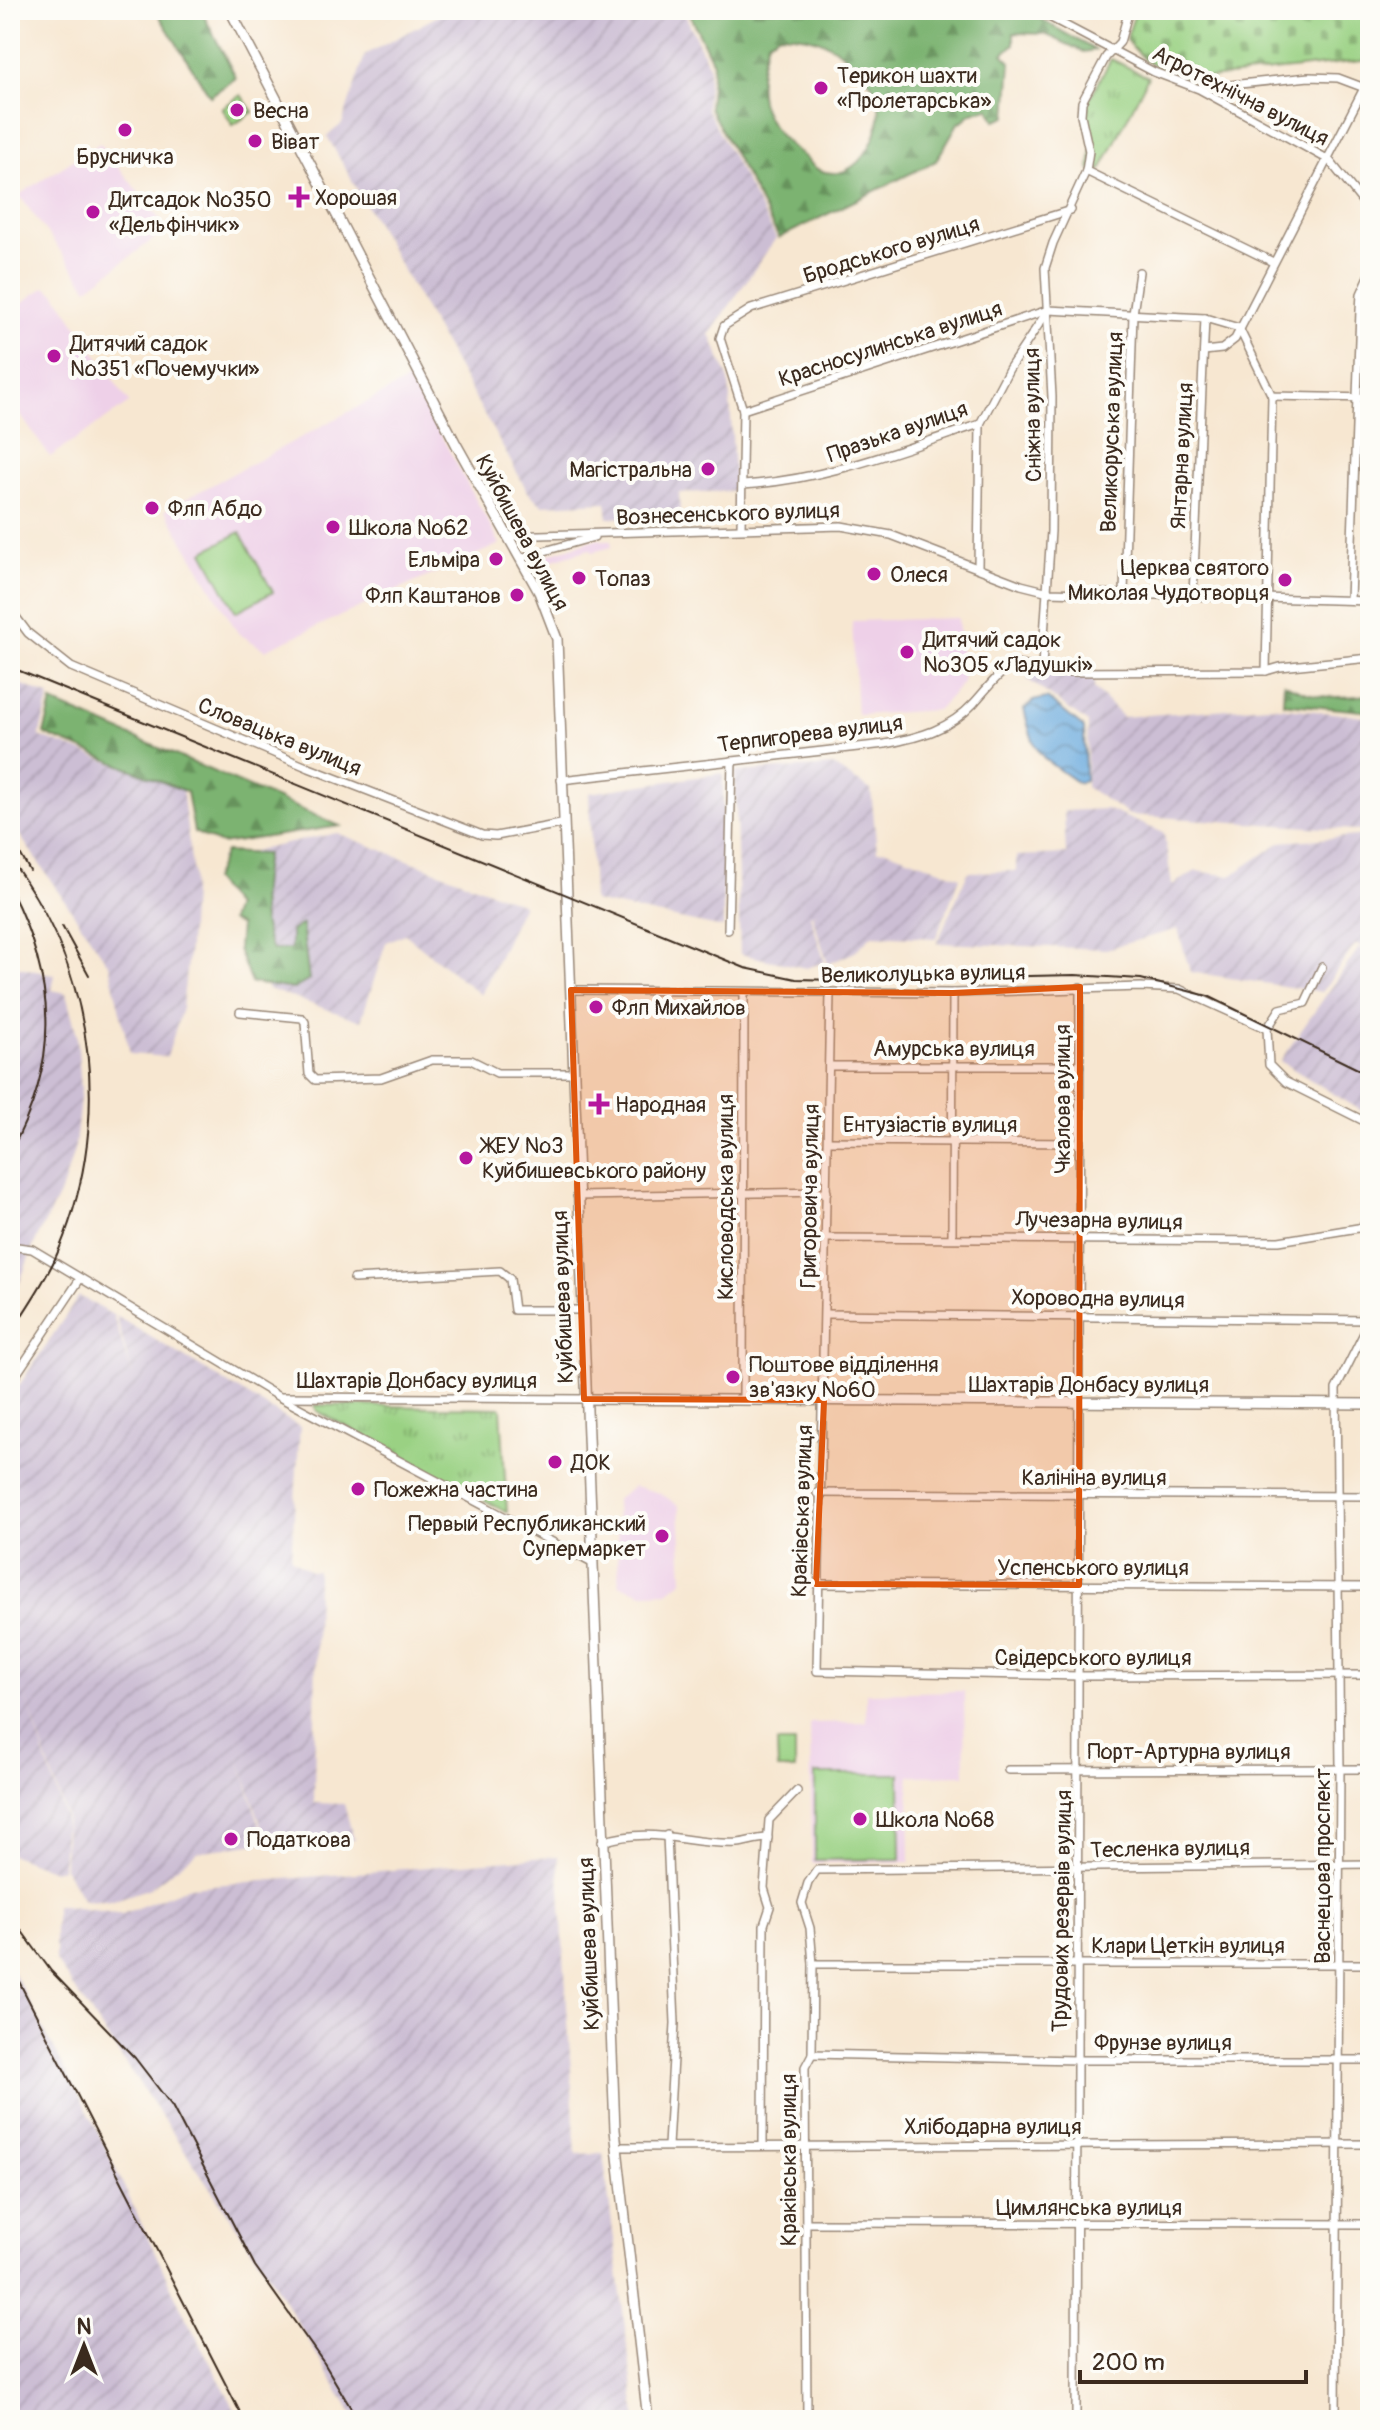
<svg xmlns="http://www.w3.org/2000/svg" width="1380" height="2430" viewBox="0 0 1380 2430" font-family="Pangolin,sans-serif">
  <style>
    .built { fill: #eed0e8 }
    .industrial { fill: url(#industrial-furrows) }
    .grass { fill: url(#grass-tufts); stroke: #6a7e50; stroke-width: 2 }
    .forest { fill: url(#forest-firs); stroke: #5b6e48; stroke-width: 2; fill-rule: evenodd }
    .cemetery { fill: url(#cemetery-stones); stroke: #6a7e50; stroke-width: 2 }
    .pitch { fill: #9ad183; stroke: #6a7e50; stroke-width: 2 }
    .water { fill: url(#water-waves); stroke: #546a7e; stroke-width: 2 }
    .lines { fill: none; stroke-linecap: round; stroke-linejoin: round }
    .street-casing { stroke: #998878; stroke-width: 10 }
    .secondary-casing { stroke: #998878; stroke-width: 12 }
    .street { stroke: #fff; stroke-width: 7 }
    .secondary { stroke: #fff; stroke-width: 9 }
    .rail { stroke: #3b2a1e; stroke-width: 2 }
    .marked { fill: #df570d; fill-opacity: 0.2; stroke: #df570d; stroke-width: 6; stroke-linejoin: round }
    .poi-dot { fill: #b5179e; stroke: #fdfcf7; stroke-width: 3 }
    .labels { text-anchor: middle; stroke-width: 8; stroke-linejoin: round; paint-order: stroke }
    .poi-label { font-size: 22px; fill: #3b2a1e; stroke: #fdfcf7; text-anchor: start }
    .street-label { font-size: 22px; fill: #3b2a1e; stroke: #fdfcf7 }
  </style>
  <defs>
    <pattern id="industrial-furrows" width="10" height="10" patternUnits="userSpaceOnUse" patternTransform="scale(2)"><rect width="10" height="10" fill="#ccbed4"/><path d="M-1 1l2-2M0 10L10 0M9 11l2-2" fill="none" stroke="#b0a3b6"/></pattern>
    <pattern id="grass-tufts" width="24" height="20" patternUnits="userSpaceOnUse" patternTransform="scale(2)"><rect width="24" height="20" fill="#9ad183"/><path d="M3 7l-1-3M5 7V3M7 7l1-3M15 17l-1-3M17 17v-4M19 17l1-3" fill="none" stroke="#7faa6b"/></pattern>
    <pattern id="forest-firs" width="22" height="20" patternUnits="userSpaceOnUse" patternTransform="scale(2)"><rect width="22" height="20" fill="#7bb371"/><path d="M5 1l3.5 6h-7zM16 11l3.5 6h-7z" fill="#66925c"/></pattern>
    <pattern id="cemetery-stones" width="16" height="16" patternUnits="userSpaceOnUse" patternTransform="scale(2)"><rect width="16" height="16" fill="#9ad183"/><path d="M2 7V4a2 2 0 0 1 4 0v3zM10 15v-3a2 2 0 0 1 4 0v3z" fill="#7faa6b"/></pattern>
    <pattern id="water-waves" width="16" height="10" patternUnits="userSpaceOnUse" patternTransform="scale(2)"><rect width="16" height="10" fill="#6cabde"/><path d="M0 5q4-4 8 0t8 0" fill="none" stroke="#5a8bb3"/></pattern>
  </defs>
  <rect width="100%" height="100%" fill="#fdfcf7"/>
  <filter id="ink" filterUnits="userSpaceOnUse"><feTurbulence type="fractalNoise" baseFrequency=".0125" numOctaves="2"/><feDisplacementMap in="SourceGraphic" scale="16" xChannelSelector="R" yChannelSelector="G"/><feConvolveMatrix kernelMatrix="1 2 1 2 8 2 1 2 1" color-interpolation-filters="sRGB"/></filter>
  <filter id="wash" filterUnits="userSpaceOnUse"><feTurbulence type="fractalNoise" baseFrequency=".006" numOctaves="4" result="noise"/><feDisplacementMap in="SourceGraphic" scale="32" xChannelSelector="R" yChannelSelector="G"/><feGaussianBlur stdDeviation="1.8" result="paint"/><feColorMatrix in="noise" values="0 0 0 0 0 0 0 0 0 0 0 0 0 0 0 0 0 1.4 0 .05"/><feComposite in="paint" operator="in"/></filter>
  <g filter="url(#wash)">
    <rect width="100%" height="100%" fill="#f7e7d1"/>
    <!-- built -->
    <g class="built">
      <path d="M 100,143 L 167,229 L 88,288 L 19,195 Z"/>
      <path d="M 45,287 L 55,293 L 129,403 L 50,457 L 10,400 L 10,311 Z"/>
      <path d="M 410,379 L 500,544 L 265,650 L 238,633 L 165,510 Z"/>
      <path d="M 596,539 L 611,541 L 612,547 L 593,552 L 590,549 L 543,563 L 541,557 Z"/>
      <path d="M 958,618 L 963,683 L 937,710 L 857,715 L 852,621 Z"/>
      <path d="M 634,1486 L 660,1493 L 679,1506 L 683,1580 L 668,1592 L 644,1593 L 619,1585 L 616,1499 Z"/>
      <path d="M 964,1691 L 965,1775 L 909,1776 L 910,1862 L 812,1863 L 810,1723 L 866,1722 L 866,1693 Z"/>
    </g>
    <!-- industrial -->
    <g class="industrial">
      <path d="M 449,10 L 683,10 L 709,66 L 706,108 L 776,238 L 710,334 L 729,380 L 735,491 L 679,493 L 680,515 L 608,518 L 606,502 L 542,505 L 528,492 L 327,136 L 342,124 L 365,55 Z"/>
      <path d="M 1036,668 L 1095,672 L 1094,688 L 1122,717 L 1268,706 L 1370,717 L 1370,831 L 1129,815 L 1086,787 L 1088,723 L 1027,679 Z"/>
      <path d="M 10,680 L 50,696 L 39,736 L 182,789 L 193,875 L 189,946 L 182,1008 L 167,1057 L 130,1054 L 109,965 L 10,821 Z"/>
      <path d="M 833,766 L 871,790 L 877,851 L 886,850 L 960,877 L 936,938 L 872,935 L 855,952 L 828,964 L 812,915 L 819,911 L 810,915 L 825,962 L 806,968 L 740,954 L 735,772 Z"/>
      <path d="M 723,773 L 723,928 L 593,901 L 589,793 Z"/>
      <path d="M 1106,809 L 1164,833 L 1172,885 L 1196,871 L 1231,876 L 1281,842 L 1370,835 L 1370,947 L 1355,945 L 1322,992 L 1190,972 L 1178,929 L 1106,949 L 937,943 L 968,872 L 1016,871 L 1016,856 L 1066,854 L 1064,811 Z"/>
      <path d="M 337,833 L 523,904 L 481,995 L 405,934 L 386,942 L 361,1021 L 268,989 L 220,858 Z"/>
      <path d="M 1359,948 L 1370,950 L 1370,1116 L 1280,1061 Z"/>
      <path d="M 10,965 L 55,975 L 52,990 L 66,993 L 77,1035 L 81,1089 L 75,1146 L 63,1187 L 34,1244 L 10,1309 Z"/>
      <path d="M 79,1296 L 113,1315 L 133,1377 L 116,1316 L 300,1427 L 291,1558 L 310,1571 L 317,1571 L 314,1803 L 344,1804 L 354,1840 L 268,1845 L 238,1756 L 265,1842 L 197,1852 L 150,1888 L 112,1901 L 83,1900 L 64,1867 L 66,1816 L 23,1689 L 65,1817 L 62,1868 L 54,1871 L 10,1854 L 10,1666 L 16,1668 L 10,1663 L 10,1399 Z"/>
      <path d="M 558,1856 L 576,2154 L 603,2153 L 637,2420 L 356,2420 L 266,2270 L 55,1960 L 55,1905 L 122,1914 L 190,1887 Z"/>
      <path d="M 10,1966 L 94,2123 L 184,2314 L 241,2420 L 10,2420 Z"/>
    </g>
    <!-- grass -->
    <g class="grass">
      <path d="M 1111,59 L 1148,77 L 1101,170 L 1096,172 L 1090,169 L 1092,148 L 1085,107 Z"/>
      <path d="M 314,1405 L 501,1408 L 507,1512 L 317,1411 Z"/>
    </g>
    <!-- forest -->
    <g class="forest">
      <path d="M 163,10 L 201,10 L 236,78 L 210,96 L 158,14 Z"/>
      <path d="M 688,10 L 1024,10 L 1095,50 L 1084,52 L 1045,34 L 1014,33 L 1014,44 L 1003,54 L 1011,62 L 1007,116 L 995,120 L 989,108 L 972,113 L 957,125 L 936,161 L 779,238 L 709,107 L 713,63 ZM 780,34 C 818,35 839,46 864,74 C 878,89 882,106 878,125 C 872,151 850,183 819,170 C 812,167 807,158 801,154 C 783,141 767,124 761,101 C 757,81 762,59 768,41 Z"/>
      <path d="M 1284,683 C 1314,700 1337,698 1370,695 L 1370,712 L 1283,703 Z"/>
      <path d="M 52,702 L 340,826 L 221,844 L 194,832 L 187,792 L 44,734 Z"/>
      <path d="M 225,852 L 266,854 C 261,889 257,918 272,950 L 291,949 L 291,931 L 302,924 L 309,980 L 294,989 L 251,983 L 238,949 L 240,926 L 230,921 L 235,906 L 213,880 Z"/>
    </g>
    <!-- cemetery -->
    <path class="cemetery" d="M 1136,10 L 1370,10 L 1370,60 L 1192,80 L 1146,61 L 1126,40 Z"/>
    <!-- pitch -->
    <g class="pitch">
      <path d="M 241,95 L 253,112 L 233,125 L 222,108 Z"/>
      <path d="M 240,532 L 273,592 L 236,612 L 203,552 Z"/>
      <path d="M 777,1743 L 795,1743 L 795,1769 L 778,1769 Z"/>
      <path d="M 815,1774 L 900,1774 L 901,1859 L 815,1860 Z"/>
    </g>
    <!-- water -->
    <path class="water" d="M 1047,698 L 1084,728 L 1085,780 L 1078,783 C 1038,755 1036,758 1024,709 L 1033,701 Z"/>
  </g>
  <g filter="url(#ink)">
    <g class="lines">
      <!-- street casing -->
      <g class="street-casing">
        <g id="street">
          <path d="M 1036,10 L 1154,72 L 1199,89 L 1329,160 L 1370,211"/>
          <path d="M 1201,88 L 1309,77 L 1338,78 L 1370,90"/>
          <path d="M 1086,171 L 1273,262"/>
          <path d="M 1204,351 L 1222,349 L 1235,339 L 1364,88"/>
          <path d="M 743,410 L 1048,310 L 1205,318 L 1239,328 L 1272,396 L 1370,398"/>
          <path d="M 743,485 C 826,480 901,450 980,424 L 1009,369 L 1047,312"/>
          <path d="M 741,528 L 743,410 L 720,338 L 724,326 L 751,309 L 1071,210"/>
          <path d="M 506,536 L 841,526 L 891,535 L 1021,585 L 1049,592 L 1370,601"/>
          <path d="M 520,558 L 594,537"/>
          <path d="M 978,568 L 980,424"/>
          <path d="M 1124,593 L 1133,314 L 1139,272"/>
          <path d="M 1193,596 L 1205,318"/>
          <path d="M 1350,600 L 1360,310 L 1361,294 L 1370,274"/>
          <path d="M 10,609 L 28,633 L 71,667 L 309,768 L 482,835 L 496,836 L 561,824"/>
          <path d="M 1042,666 L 1051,531 L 1052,397 L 1045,268 L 1053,243 L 1086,171 L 1089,151 L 1081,115 L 1082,102 L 1106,57 L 1120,42 L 1129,10"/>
          <path d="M 1266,671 L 1272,396"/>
          <path d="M 561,780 L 885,744 C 920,737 949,730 974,703 C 986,690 999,672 1014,664 L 1062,672 L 1266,671 L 1280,667 L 1370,658"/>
          <path d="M 728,930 L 732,761"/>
          <path d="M 1322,967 L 1305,1003 L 1280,1009 L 1267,1029 L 1269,1065 L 1286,1082 L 1370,1124"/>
          <path d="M 571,990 L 953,993 L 1141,987 L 1179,989 L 1267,1029"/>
          <path d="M 830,993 L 817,1671 L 1080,1676 L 1370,1675"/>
          <path d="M 240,1012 L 302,1018 L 305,1022 L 309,1074 L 315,1080 L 381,1078 L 432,1060 L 471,1060 L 497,1073 L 573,1073"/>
          <path d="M 829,1066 L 1080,1066"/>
          <path d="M 828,1141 L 1080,1143"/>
          <path d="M 577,1196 L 827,1192"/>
          <path d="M 952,1237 L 953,993"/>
          <path d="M 826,1238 L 1279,1241 L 1370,1226"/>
          <path d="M 10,1246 L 32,1249 L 279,1397 L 590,1562"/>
          <path d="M 354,1279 L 500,1271 L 510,1279 L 514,1310 L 581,1310"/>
          <path d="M 825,1314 L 1370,1320"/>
          <path d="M 10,1384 L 80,1279"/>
          <path d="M 282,1397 L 584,1399"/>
          <path d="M 743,1400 L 744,993"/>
          <path d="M 817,1493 L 1370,1496"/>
          <path d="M 816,1584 L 1370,1587"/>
          <path d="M 1008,1770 L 1370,1769"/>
          <path d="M 667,1835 L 675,2023 L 668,2146"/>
          <path d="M 602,1842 C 656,1825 689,1846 738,1843 C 747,1842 757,1838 768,1838"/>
          <path d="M 813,1964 L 1370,1964"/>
          <path d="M 812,2054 L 1077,2060 L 1370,2060"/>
          <path d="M 763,2145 L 764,1925 L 770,1907 L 764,1888 L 769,1820 L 797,1791"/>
          <path d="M 617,2147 L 1370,2144"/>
          <path d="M 807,2223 L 1370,2224"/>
          <path d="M 807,2420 L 805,2067 L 812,2054 L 813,1964 L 810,1928 L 802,1903 L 808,1883 L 817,1870 L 1370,1864"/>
          <path d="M 1076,2420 L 1080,987"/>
          <path d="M 1336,2420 L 1340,1768 L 1336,1389 L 1370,1321"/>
        </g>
      </g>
      <!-- secondary casing -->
      <g class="secondary-casing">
        <g id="secondary">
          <path d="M 230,10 L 456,444 L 539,592 L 557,639 L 615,2130 L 648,2420"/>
          <path d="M 584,1399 L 1370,1404"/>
        </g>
      </g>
      <!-- street -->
      <use href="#street" class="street"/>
      <!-- secondary -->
      <use href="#secondary" class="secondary"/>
      <!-- rail -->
      <g class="rail">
        <path d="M 10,667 L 745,968 L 796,979 L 836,980 L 1075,975 L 1141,979 L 1208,996 L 1370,1075"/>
        <path d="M 10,836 L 30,871"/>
        <path d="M 10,859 C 98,975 114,1129 54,1261 C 42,1286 25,1310 10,1334"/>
        <path d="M 10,889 C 56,979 61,1062 10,1152"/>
        <path d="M 62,926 L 89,975"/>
        <path d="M 10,1915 L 51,1971 L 135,2058 L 172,2106 L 255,2266 L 324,2363 L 358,2420"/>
        <path d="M 10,1964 L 244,2420"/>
      </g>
    </g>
  </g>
  <!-- marked area -->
  <path class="marked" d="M 1080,987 L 1079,1585 L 816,1584 L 824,1400 L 584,1399 L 571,990 L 953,993 Z"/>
  <!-- markers -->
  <g class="poi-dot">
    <circle cx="821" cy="88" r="8"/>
    <circle cx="237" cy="110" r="8"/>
    <circle cx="125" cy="130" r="8"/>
    <circle cx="255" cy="141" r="8"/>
    <path d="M295 185h8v8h8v8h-8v8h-8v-8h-8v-8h8z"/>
    <circle cx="93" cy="212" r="8"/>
    <circle cx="54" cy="356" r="8"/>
    <circle cx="708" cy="469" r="8"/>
    <circle cx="152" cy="508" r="8"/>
    <circle cx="333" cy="527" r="8"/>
    <circle cx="496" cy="559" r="8"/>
    <circle cx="874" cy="574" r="8"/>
    <circle cx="579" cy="578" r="8"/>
    <circle cx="1285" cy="580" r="8"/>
    <circle cx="517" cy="595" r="8"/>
    <circle cx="907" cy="652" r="8"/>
    <circle cx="596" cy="1007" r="8"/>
    <path d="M595 1092h8v8h8v8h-8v8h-8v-8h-8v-8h8z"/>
    <circle cx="466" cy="1158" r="8"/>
    <circle cx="733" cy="1377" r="8"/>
    <circle cx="555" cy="1462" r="8"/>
    <circle cx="358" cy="1489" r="8"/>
    <circle cx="662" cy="1536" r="8"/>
    <circle cx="860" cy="1819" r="8"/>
    <circle cx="231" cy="1839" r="8"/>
  </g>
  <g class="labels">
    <!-- poi labels -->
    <g class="poi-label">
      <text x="837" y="83">Терикон шахти<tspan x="837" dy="25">«Пролетарська»</tspan></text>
      <text x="253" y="118">Весна</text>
      <text x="271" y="149">Віват</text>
      <text x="125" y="164" text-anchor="middle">Брусничка</text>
      <text x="315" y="205">Хорошая</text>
      <text x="109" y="207">Дитсадок №350<tspan x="109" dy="25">«Дельфінчик»</tspan></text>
      <text x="70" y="351">Дитячий садок<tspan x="70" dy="25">№351 «Почемучки»</tspan></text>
      <text x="692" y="477" text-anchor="end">Магістральна</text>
      <text x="168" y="516">Флп Абдо</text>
      <text x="349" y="535">Школа №62</text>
      <text x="480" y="567" text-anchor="end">Ельміра</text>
      <text x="1269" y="575" text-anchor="end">Церква святого<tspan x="1269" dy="25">Миколая Чудотворця</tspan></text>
      <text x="890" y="582">Олеся</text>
      <text x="595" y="586">Топаз</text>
      <text x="501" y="603" text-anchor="end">Флп Каштанов</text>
      <text x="923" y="647">Дитячий садок<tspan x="923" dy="25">№305 «Ладушкі»</tspan></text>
      <text x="612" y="1015">Флп Михайлов</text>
      <text x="615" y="1112">Народная</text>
      <text x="482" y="1153">ЖЕУ №3<tspan x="482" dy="25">Куйбишевського району</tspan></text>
      <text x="749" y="1372">Поштове відділення<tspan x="749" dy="25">зв'язку №60</tspan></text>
      <text x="571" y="1470">ДОК</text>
      <text x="374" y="1497">Пожежна частина</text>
      <text x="646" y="1531" text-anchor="end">Первый Республиканский<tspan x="646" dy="25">Супермаркет</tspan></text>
      <text x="876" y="1827">Школа №68</text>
      <text x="247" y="1847">Податкова</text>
    </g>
    <!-- street labels -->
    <g class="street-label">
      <text transform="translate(1241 95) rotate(27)" y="8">Агротехнічна вулиця</text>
      <text transform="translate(891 249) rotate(-17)" y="8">Бродського вулиця</text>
      <text transform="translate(890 343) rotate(-18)" y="8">Красносулинська вулиця</text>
      <text transform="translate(1032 415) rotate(-91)" y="8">Сніжна вулиця</text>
      <text transform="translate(897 431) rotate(-19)" y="8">Празька вулиця</text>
      <text transform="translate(1111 432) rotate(-88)" y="8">Великоруська вулиця</text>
      <text transform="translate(1181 456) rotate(-87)" y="8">Янтарна вулиця</text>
      <text transform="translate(728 513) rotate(-2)" y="8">Вознесенського вулиця</text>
      <text transform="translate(523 532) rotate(62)" y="8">Куйбишева вулиця</text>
      <text transform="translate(810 733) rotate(-7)" y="8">Терпигорева вулиця</text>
      <text transform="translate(280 736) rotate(22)" y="8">Словацька вулиця</text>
      <text transform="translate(923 973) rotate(-1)" y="8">Великолуцька вулиця</text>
      <text x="954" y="1056">Амурська вулиця</text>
      <text transform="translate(1062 1099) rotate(-90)" y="8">Чкалова вулиця</text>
      <text x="930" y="1132">Ентузіастів вулиця</text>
      <text transform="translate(809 1196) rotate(-89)" y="8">Григоровича вулиця</text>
      <text transform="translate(725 1197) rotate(-90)" y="8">Кисловодська вулиця</text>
      <text transform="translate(1099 1220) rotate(1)" y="8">Лучезарна вулиця</text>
      <text transform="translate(562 1297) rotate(-92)" y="8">Куйбишева вулиця</text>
      <text transform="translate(1098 1298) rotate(1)" y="8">Хороводна вулиця</text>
      <text x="417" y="1388">Шахтарів Донбасу вулиця</text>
      <text x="1089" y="1392">Шахтарів Донбасу вулиця</text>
      <text x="1094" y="1485">Калініна вулиця</text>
      <text transform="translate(801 1511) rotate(-88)" y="8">Краківська вулиця</text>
      <text x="1093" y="1575">Успенського вулиця</text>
      <text x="1093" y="1665">Свідерського вулиця</text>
      <text x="1189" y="1759">Порт-Артурна вулиця</text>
      <text transform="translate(1170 1848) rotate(-1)" y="8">Тесленка вулиця</text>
      <text transform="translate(1322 1866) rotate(-90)" y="8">Васнецова проспект</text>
      <text transform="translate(1061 1911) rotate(-89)" y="8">Трудових резервів вулиця</text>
      <text transform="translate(588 1944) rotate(-92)" y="8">Куйбишева вулиця</text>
      <text x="1188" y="1953">Клари Цеткін вулиця</text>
      <text x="1163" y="2050">Фрунзе вулиця</text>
      <text x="993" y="2134">Хлібодарна вулиця</text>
      <text transform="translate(788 2160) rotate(-90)" y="8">Краківська вулиця</text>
      <text x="1089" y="2215">Цимлянська вулиця</text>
    </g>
  </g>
  <!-- margin -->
  <rect width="1380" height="2430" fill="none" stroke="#fdfcf7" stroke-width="40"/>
  <!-- north arrow -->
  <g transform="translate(84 2346)" stroke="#fdfcf7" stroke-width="6" paint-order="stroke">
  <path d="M0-6L14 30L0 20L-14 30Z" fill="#3b2a1e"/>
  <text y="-12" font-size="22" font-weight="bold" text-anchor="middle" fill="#3b2a1e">N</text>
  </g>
  <!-- scale -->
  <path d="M1080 2370v12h226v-12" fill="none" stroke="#3b2a1e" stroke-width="4"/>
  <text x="1092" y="2370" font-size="24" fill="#3b2a1e" stroke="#fdfcf7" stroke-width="6" paint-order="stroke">200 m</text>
</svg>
